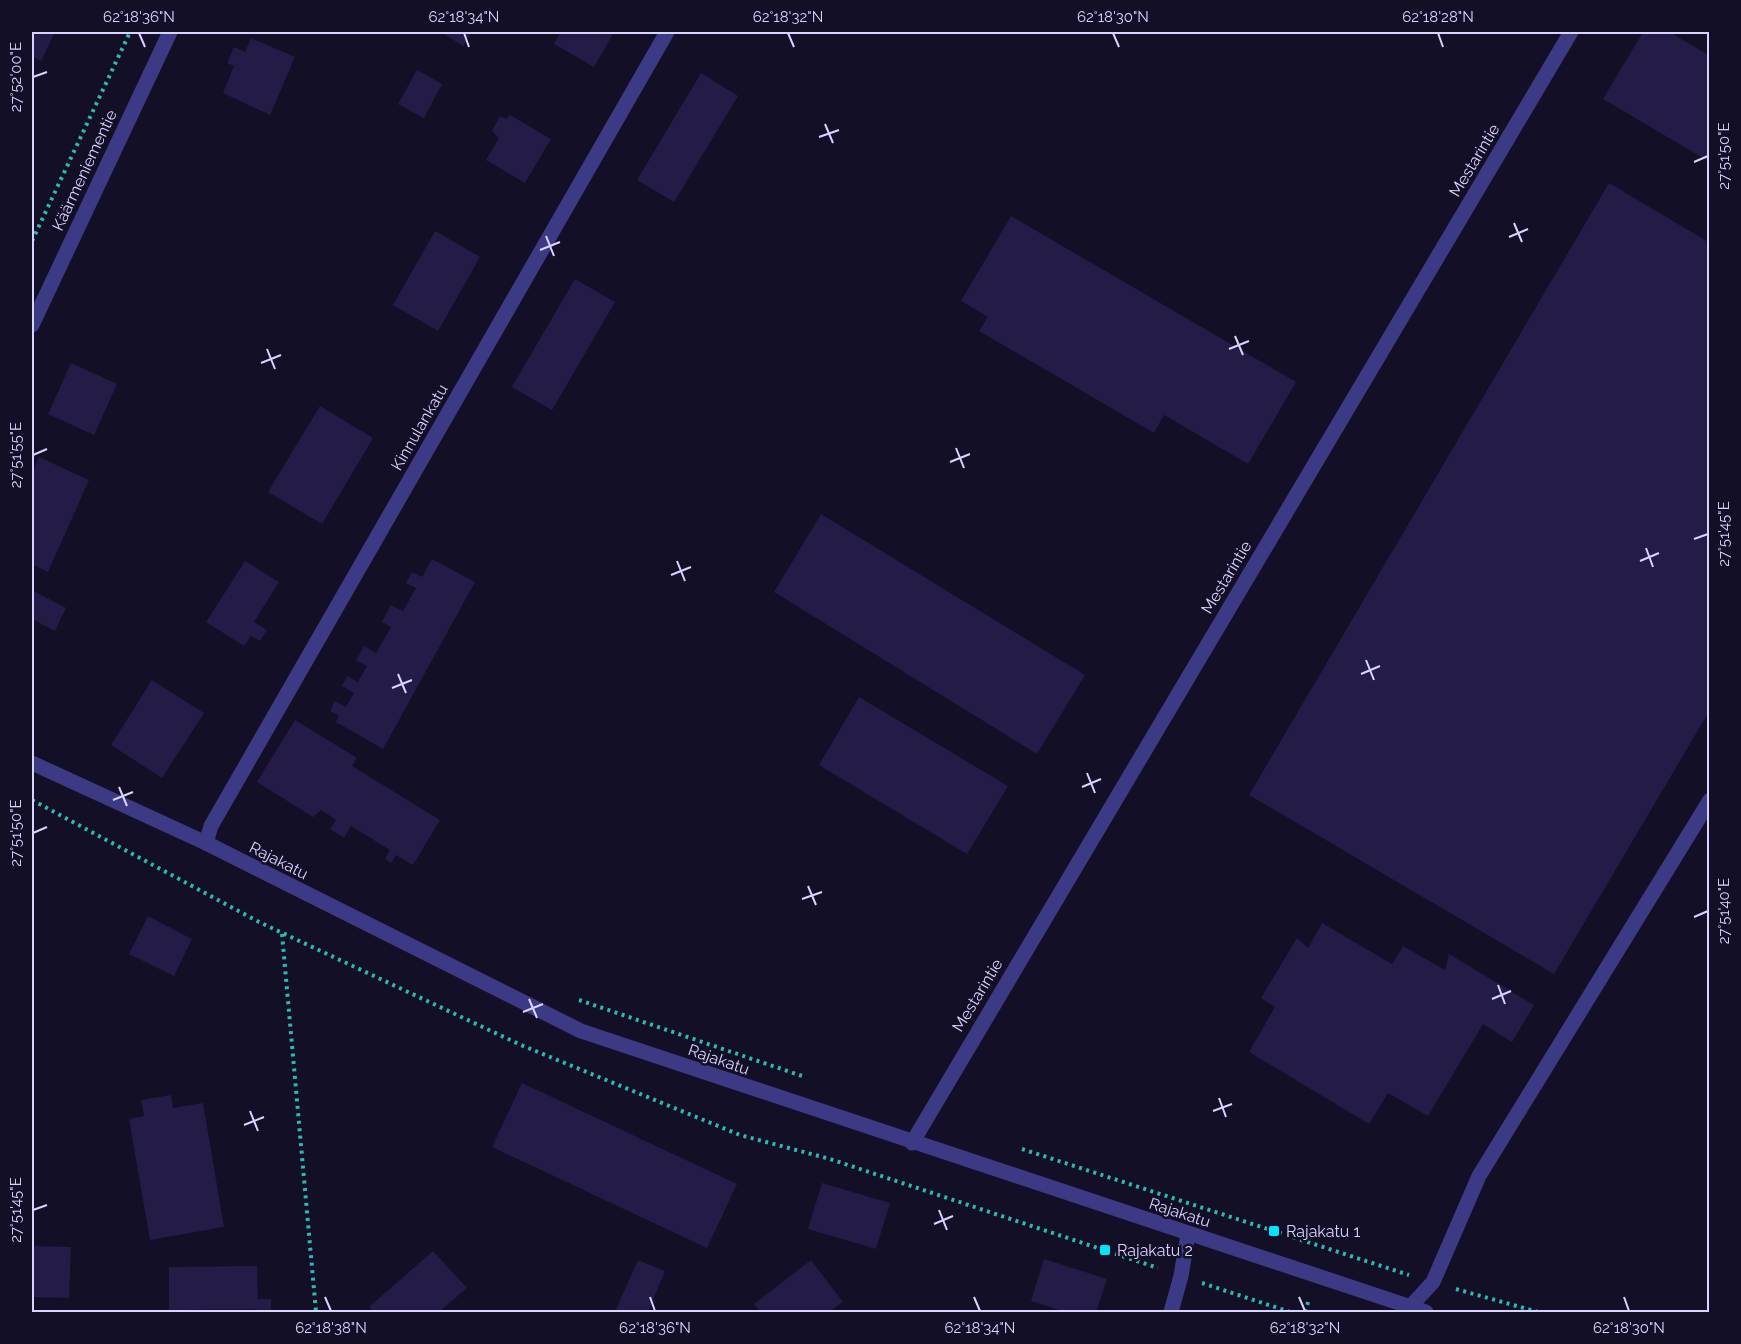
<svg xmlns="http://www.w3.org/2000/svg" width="1741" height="1344" viewBox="0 0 1741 1344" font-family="Raleway,sans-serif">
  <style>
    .building { fill: #241b47 }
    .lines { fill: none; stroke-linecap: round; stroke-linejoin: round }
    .path { stroke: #2fb8b0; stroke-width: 4; stroke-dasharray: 3 4.5; stroke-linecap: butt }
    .minor { stroke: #3d3a85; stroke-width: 15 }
    .ticks { fill: none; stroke: #d9d4ff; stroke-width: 2 }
    .poi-dot { fill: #00e5ff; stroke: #130f26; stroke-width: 2 }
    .labels { text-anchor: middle; stroke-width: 5; stroke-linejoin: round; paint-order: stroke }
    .street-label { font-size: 16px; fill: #d9d4ff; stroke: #130f26 }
    .poi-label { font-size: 16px; fill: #d9d4ff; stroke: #130f26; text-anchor: start }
    .neatline { fill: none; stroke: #d9d4ff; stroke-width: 2 }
    .ticks-label { font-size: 15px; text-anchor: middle; fill: #d9d4ff }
  </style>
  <rect width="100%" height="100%" fill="#130f26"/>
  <!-- building -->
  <g class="building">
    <path d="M 32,32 L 55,32 L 41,61 L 32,56 Z"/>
    <path d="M 441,32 L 472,32 L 463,46 Z"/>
    <path d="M 561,32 L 614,32 L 594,67 L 554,44 Z"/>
    <path d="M 1643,32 L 1669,32 L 1710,56 L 1710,162 L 1603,99 Z"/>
    <path d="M 251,38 L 295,57 L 270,115 L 223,93 L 234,66 L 227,63 L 234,47 L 245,52 Z"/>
    <path d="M 417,70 L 442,84 L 424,118 L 398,104 Z"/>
    <path d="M 701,73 L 738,96 L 674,202 L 637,180 Z"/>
    <path d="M 510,115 L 551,139 L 525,183 L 486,160 L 499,138 L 492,131 L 500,116 L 506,119 Z"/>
    <path d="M 1609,183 L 1710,243 L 1710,710 L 1554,974 L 1249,795 Z"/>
    <path d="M 1011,216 L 1296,382 L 1248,464 L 1164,415 L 1154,433 L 979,331 L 988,317 L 961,301 Z"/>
    <path d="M 435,231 L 480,257 L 438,331 L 393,305 Z"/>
    <path d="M 575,279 L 615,302 L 552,410 L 512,387 Z"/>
    <path d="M 71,363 L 117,384 L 94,435 L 48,414 Z"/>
    <path d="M 320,406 L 373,438 L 322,524 L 268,492 Z"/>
    <path d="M 39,457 L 89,480 L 48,572 L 32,564 L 32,474 Z"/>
    <path d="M 821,514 L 1085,675 L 1037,754 L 774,592 Z"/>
    <path d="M 432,559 L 475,582 L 383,749 L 336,722 L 339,716 L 330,711 L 335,701 L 346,707 L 354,693 L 342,686 L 347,676 L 358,682 L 367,666 L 356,660 L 364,646 L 376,653 L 391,627 L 382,622 L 391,605 L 403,611 L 416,588 L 406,583 L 412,572 L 422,577 Z"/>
    <path d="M 245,561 L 279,582 L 254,622 L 267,630 L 260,641 L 251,636 L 244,646 L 206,622 Z"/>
    <path d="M 32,590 L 66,608 L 55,631 L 32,619 Z"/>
    <path d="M 152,680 L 204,713 L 162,778 L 111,745 Z"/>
    <path d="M 859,697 L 1008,786 L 967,854 L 819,765 Z"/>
    <path d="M 295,720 L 357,758 L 352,766 L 440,820 L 413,865 L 396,855 L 391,863 L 385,859 L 390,850 L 351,826 L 344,838 L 330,829 L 336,820 L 321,810 L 313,817 L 257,782 Z"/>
    <path d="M 148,916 L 192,939 L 174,976 L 129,954 Z"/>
    <path d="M 1322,923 L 1392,964 L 1403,946 L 1445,970 L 1449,954 L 1534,1005 L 1512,1042 L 1483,1024 L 1428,1116 L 1388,1093 L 1369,1124 L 1249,1052 L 1275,1007 L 1261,998 L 1297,938 L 1308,948 Z"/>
    <path d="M 522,1083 L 737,1184 L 707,1248 L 492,1147 Z"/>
    <path d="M 171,1095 L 173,1108 L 203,1103 L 224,1227 L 150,1240 L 129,1119 L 144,1116 L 141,1100 Z"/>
    <path d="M 822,1183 L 890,1203 L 876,1249 L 808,1229 Z"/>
    <path d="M 32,1246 L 71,1247 L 69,1298 L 32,1297 Z"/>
    <path d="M 433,1251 L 467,1288 L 439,1312 L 374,1312 L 369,1307 Z"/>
    <path d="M 1044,1259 L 1107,1279 L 1096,1312 L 1066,1312 L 1031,1301 Z"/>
    <path d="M 638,1260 L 665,1271 L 648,1312 L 615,1312 Z"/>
    <path d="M 811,1260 L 843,1302 L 829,1312 L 761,1312 L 754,1304 Z"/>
    <path d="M 257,1266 L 258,1299 L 271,1299 L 271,1312 L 257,1312 L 257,1309 L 169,1310 L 169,1267 Z"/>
  </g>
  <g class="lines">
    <!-- path -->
    <g class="path">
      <path d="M 32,241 L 130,32"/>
      <path d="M 32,800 L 259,922 L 521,1045 L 740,1135 L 830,1159 L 1158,1268"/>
      <path d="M 282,934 L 316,1312"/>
      <path d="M 579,1000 L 802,1076"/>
      <path d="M 1022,1149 L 1409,1275"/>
      <path d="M 1202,1283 L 1290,1312"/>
      <path d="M 1456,1289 L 1538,1312"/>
      <path d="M 1305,1312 L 1309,1299"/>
    </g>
    <!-- minor -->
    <g class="minor">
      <path d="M 32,325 L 170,32"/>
      <path d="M 32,763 L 206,843 L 581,1031 L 1426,1312"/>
      <path d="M 206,843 L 211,826 L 667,32"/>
      <path d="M 912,1143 L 1571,32"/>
      <path d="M 1410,1307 L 1433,1282 L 1479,1176 L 1710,800"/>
      <path d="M 1171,1312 L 1181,1276 L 1188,1234"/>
    </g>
  </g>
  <!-- ticks -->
  <path class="ticks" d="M 139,33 L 145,47M 464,33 L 469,47M 788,33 L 794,47M 1113,33 L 1119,47M 1438,33 L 1443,47M 33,77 L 47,72M 825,124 L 833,143M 819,137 L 839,130M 1694,162 L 1708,156M 1514,223 L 1522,242M 546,236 L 554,256M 1509,237 L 1528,229M 540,250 L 560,242M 1235,336 L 1243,355M 267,349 L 275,369M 1229,349 L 1249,341M 261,363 L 281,355M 956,448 L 964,468M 33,455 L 47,449M 950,462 L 970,454M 1694,539 L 1708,534M 1646,548 L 1653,567M 677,561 L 685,581M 1640,561 L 1659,553M 671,575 L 691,567M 1366,660 L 1374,680M 398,674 L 406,693M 1361,674 L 1380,666M 392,688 L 412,680M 1087,773 L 1095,793M 119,787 L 127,806M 1082,787 L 1101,779M 113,800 L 133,792M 33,833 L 47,827M 808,886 L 816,905M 802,899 L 822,892M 1694,917 L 1708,911M 1498,985 L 1505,1004M 529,999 L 537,1018M 1492,999 L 1511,991M 523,1012 L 543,1004M 1219,1098 L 1226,1117M 250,1111 L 258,1131M 1213,1111 L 1232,1104M 244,1125 L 264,1117M 33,1210 L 47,1205M 939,1210 L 947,1230M 934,1224 L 953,1216M 325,1297 L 331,1311M 650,1297 L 655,1311M 974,1297 L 980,1311M 1299,1297 L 1305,1311M 1624,1297 L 1629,1311"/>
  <!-- markers -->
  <g class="poi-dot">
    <rect x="1268" y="1225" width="12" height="12" rx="3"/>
    <rect x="1099" y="1244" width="12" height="12" rx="3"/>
  </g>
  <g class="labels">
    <!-- street labels -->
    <g class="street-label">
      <text transform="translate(1474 160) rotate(-59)" y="6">Mestarintie</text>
      <text transform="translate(84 170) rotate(-65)" y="6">Käärmeniementie</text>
      <text transform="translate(419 427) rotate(-60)" y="6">Kinnulankatu</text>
      <text transform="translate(1226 577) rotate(-59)" y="6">Mestarintie</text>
      <text transform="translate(279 860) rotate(27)" y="6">Rajakatu</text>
      <text transform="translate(977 995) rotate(-59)" y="6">Mestarintie</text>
      <text transform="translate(719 1059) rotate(19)" y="6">Rajakatu</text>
      <text transform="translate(1180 1212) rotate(18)" y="6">Rajakatu</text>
    </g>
    <!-- poi labels -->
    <g class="poi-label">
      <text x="1286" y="1237">Rajakatu 1</text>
      <text x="1117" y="1256">Rajakatu 2</text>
    </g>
  </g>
  <!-- border -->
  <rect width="1741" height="1344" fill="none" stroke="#130f26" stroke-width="66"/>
  <rect x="33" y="33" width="1675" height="1278" class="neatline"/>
  <g class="ticks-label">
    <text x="139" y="22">62°18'36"N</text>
    <text x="464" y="22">62°18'34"N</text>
    <text x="788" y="22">62°18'32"N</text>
    <text x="1113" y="22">62°18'30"N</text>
    <text x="1438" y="22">62°18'28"N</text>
    <text transform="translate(16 77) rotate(-90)" y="5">27°52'00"E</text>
    <text transform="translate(1724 156) rotate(-90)" y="5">27°51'50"E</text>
    <text transform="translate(16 455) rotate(-90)" y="5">27°51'55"E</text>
    <text transform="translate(1724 534) rotate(-90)" y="5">27°51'45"E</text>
    <text transform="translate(16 833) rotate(-90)" y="5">27°51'50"E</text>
    <text transform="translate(1724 911) rotate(-90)" y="5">27°51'40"E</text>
    <text transform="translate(16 1210) rotate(-90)" y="5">27°51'45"E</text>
    <text x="331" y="1333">62°18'38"N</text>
    <text x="655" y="1333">62°18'36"N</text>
    <text x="980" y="1333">62°18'34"N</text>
    <text x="1305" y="1333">62°18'32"N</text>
    <text x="1629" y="1333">62°18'30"N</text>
  </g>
</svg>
